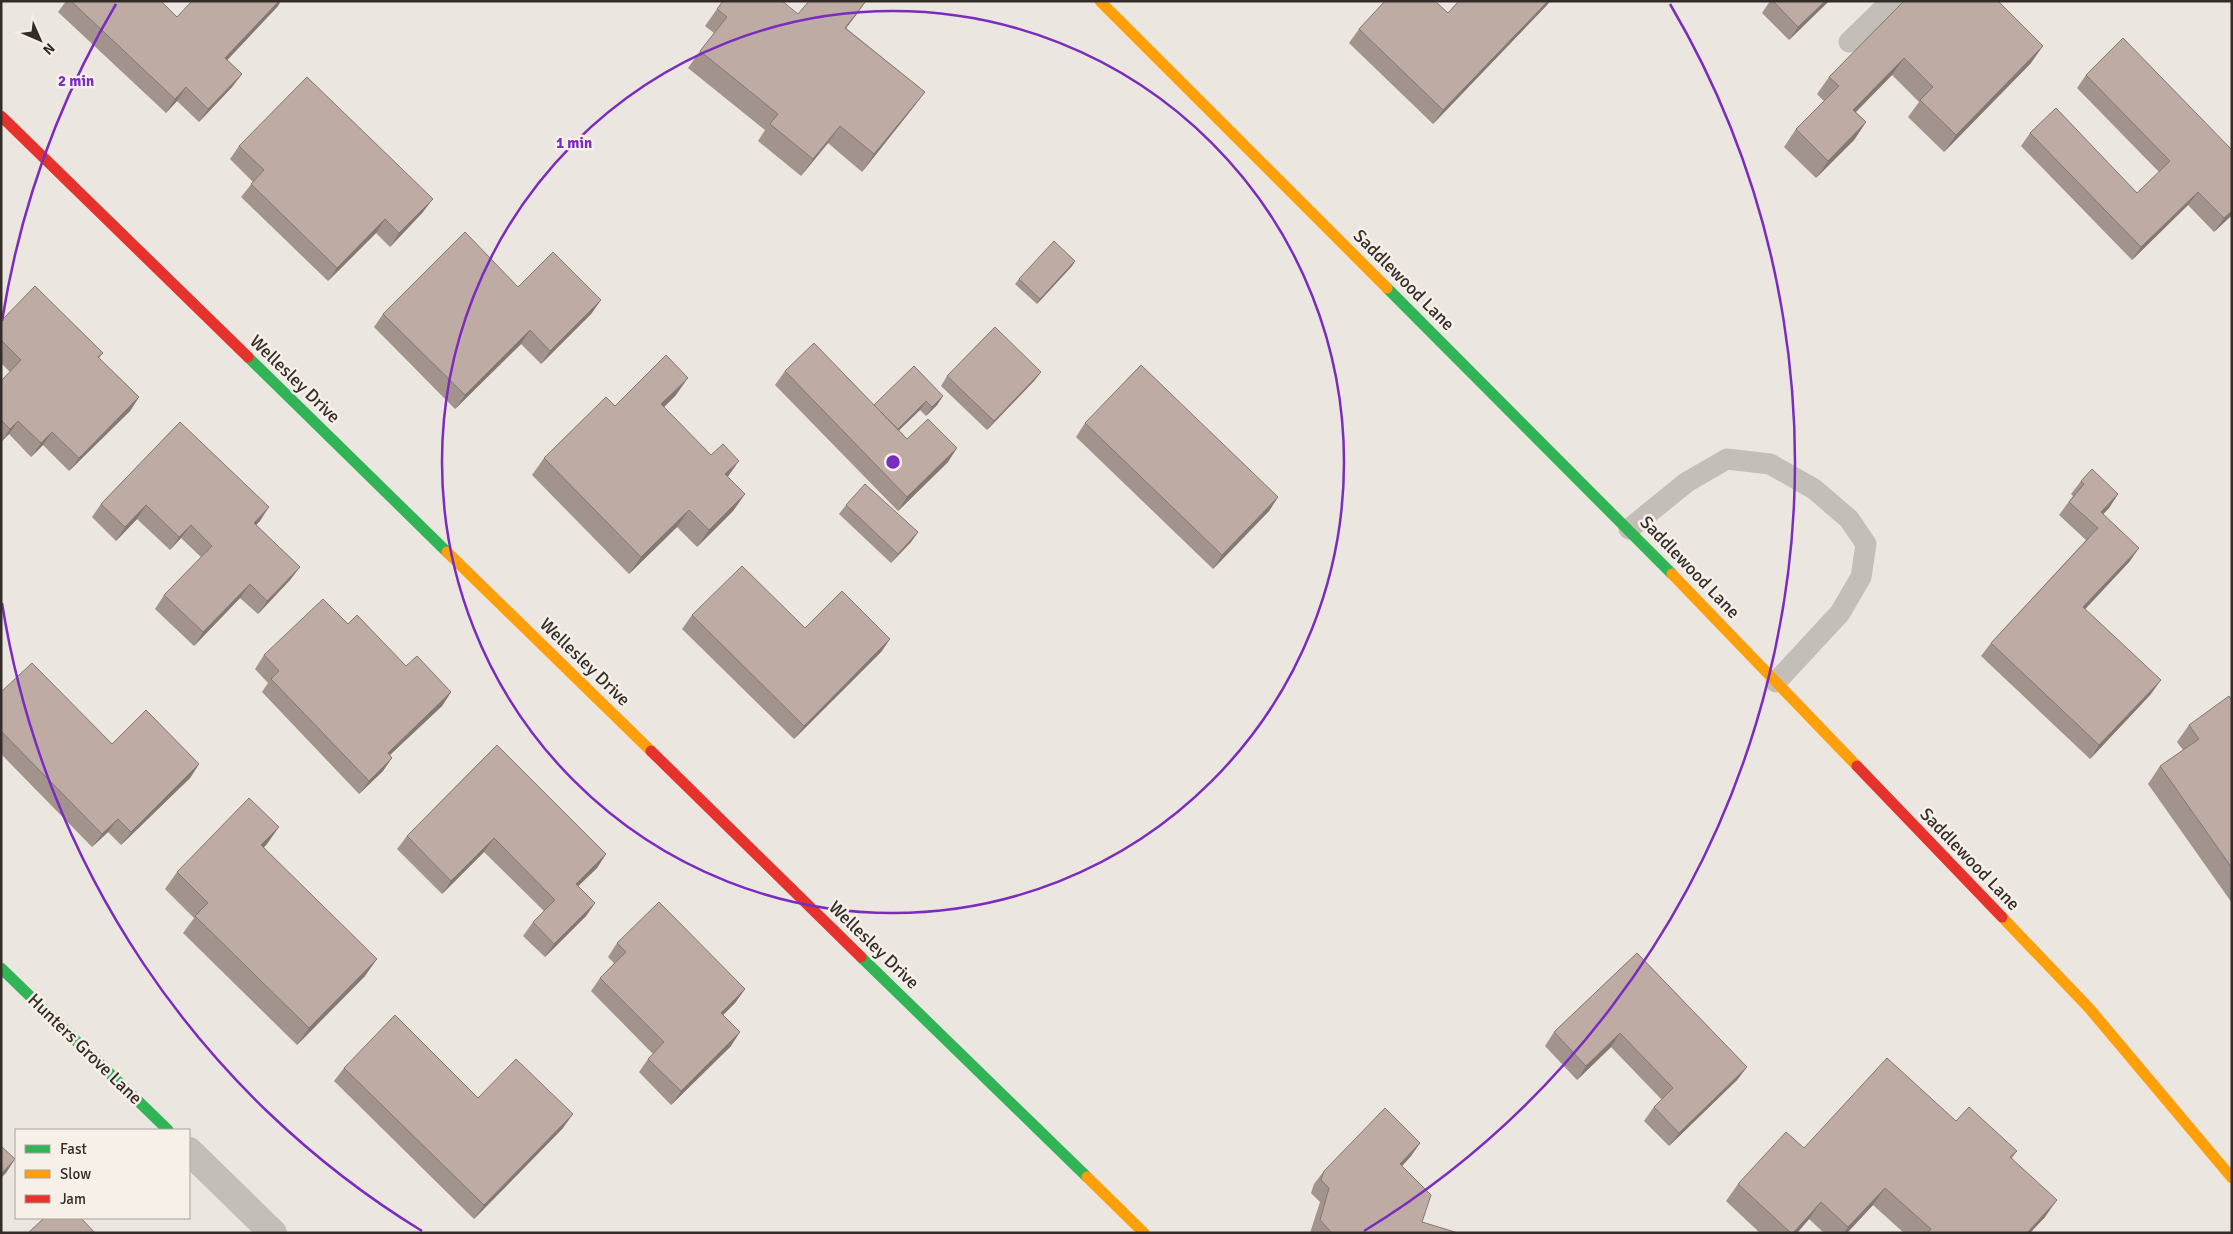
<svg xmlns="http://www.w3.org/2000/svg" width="2233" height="1234" viewBox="0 0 2233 1234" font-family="Signika,sans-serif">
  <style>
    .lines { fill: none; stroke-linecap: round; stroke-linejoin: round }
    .lane { stroke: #c4beb9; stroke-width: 21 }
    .street { stroke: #c4beb9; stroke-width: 28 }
    .fast { stroke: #30b455; stroke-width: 11 }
    .slow { stroke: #ff9f0a; stroke-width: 11 }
    .jam { stroke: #e5322d; stroke-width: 11 }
    .wall { fill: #a3938d }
    .shaded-wall { fill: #847873 }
    .building { fill: #bdaba4; stroke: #847873 }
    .ring { fill: none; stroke: #7b2cbf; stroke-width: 2.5 }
    .labels { text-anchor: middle; stroke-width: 5; stroke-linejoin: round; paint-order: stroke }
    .street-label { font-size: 18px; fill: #342c28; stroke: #f7f0e8 }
    .centre { fill: #7b2cbf; stroke: #f7f0e8; stroke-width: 2.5 }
    .ring-label { font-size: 15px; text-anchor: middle; font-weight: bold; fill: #7b2cbf; stroke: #f7f0e8; stroke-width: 5; stroke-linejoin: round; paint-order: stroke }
  </style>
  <rect width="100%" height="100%" fill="#ebe6e0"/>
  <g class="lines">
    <!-- lane -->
    <g class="lane">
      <path d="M 1849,42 L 1891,1"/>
      <path d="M 1629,529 L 1687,482 L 1727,459 L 1770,464 L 1814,489 L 1849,519 L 1866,544 L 1861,577 L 1840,613 L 1776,682"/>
    </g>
    <!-- street -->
    <path class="street" d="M 189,1151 L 273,1233"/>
    <!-- fast -->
    <g class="fast">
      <path d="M 1387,288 L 1672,574"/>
      <path d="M 248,357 L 447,552"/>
      <path d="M 861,957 L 1087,1177"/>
      <path d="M 1,968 L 168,1130"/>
    </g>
    <!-- slow -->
    <g class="slow">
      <path d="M 1100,1 L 1387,288"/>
      <path d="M 447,552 L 651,751"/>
      <path d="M 1672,574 L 1857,766"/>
      <path d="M 2002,917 L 2089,1008 L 2232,1178"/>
      <path d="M 1087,1177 L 1144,1233"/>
    </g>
    <!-- jam -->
    <g class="jam">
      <path d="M 1,116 L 248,357"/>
      <path d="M 651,751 L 861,957"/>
      <path d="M 1857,766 L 2002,917"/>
    </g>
  </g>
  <!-- wall -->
  <g class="wall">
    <path d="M 66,1 L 161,1 L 177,17 L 278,6 L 227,60 L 242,74 L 232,87 L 199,122 L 177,101 L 166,113 L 58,12 Z"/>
    <path d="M 866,1 L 846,28 L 925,92 L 912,109 L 862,172 L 828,143 L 801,176 L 758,141 L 765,130 L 688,68 L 700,51 L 714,33 L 705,26 L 717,9 L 798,14 Z"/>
    <path d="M 1459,1 L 1550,1 L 1547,5 L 1433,124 L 1349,43 L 1359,29 L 1448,13 Z"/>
    <path d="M 1770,1 L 1829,1 L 1789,40 L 1762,13 Z"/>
    <path d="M 1904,1 L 2031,63 L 1944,152 L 1908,117 L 1919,102 L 1892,75 L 1856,112 L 1866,122 L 1854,140 L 1816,178 L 1784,147 L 1796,129 L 1824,101 L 1817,94 L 1829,77 Z"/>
    <path d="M 2086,75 L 2232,150 L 2232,215 L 2214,232 L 2188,205 L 2132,260 L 2021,146 L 2030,133 L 2137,193 L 2159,172 L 2077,88 Z"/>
    <path d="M 239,146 L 423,212 L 390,247 L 376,233 L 328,281 L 241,197 L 253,182 L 230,159 Z"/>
    <path d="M 1075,261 L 1072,266 L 1037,304 L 1015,284 L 1019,279 Z"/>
    <path d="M 518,287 L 601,300 L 591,314 L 541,364 L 521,344 L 455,409 L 374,327 L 383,314 Z"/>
    <path d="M 1,321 L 103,353 L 99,358 L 139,397 L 130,411 L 69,471 L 43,445 L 31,457 L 9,434 L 1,442 L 1,381 L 10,372 L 1,363 Z"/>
    <path d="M 785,371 L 874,405 L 943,396 L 937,405 L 926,416 L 920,410 L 899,430 L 907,439 L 948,462 L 898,511 L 775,385 Z"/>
    <path d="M 1041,372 L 1034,381 L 987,430 L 941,386 L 947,376 Z"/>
    <path d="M 676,395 L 664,407 L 728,477 L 745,494 L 733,511 L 697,547 L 677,527 L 629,574 L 532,475 L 544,458 L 615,406 Z"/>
    <path d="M 180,422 L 260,521 L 256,525 L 300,567 L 290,580 L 258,614 L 240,598 L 194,646 L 155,609 L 164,595 L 201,557 L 181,538 L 170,550 L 137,519 L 116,541 L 92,517 L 101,504 Z"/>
    <path d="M 1085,423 L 1278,497 L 1269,511 L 1213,569 L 1076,437 Z"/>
    <path d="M 2081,481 L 2118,494 L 2109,508 L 2103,514 L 2130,561 L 2085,609 L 2151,694 L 2090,759 L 1981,656 L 1991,643 L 2086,540 L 2059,515 L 2073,496 L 2071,494 Z"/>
    <path d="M 846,505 L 918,532 L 911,542 L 891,563 L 839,514 Z"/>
    <path d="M 692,615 L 805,628 L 890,639 L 881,652 L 794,739 L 682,629 Z"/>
    <path d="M 348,624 L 406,666 L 451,692 L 442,706 L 390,755 L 383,771 L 359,794 L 262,692 L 268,683 L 255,669 L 264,655 Z"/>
    <path d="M 1,692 L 112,744 L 199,764 L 190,778 L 121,845 L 108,832 L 92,847 L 1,754 Z"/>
    <path d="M 2232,701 L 2232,903 L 2148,784 L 2160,766 L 2183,750 L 2177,742 L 2189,725 Z"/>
    <path d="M 497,745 L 606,854 L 597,868 L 578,886 L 595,903 L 586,916 L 545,957 L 523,936 L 533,922 L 544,911 L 484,852 L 442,894 L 397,849 L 407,836 Z"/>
    <path d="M 267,844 L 264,847 L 365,976 L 297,1045 L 183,933 L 194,918 L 165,889 L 177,872 Z"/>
    <path d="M 617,943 L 745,989 L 735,1003 L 723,1015 L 731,1046 L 671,1105 L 639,1072 L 648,1059 L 653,1054 L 591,991 L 600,978 L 614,963 L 608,957 Z"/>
    <path d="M 1637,953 L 1747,1067 L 1737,1080 L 1669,1146 L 1644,1121 L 1654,1107 L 1662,1100 L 1611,1047 L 1577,1080 L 1545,1046 L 1554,1032 Z"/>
    <path d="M 344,1068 L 478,1098 L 563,1128 L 474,1219 L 334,1081 Z"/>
    <path d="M 1956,1121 L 2017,1151 L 2012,1158 L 2045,1217 L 2030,1233 L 1904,1233 L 1873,1205 L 1847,1233 L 1824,1233 L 1809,1219 L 1797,1233 L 1760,1233 L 1726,1201 L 1738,1184 L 1804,1148 Z"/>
    <path d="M 1420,1143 L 1411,1156 L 1402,1166 L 1422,1222 L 1458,1233 L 1310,1233 L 1320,1202 L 1311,1193 L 1314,1184 L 1324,1171 Z"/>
  </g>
  <!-- shaded-wall -->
  <g class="shaded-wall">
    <path d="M 279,1 L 281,1 L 278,6 L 216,72 L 225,58 Z"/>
    <path d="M 866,1 L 857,14 L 833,45 L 845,28 Z"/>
    <path d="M 1548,1 L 1550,1 L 1547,5 L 1433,124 L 1443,110 Z"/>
    <path d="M 1825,1 L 1829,1 L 1789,40 L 1798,27 Z"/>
    <path d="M 2043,46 L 2031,63 L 1944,152 L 1956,135 Z"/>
    <path d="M 1904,58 L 1892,75 L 1841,127 L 1853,110 Z"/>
    <path d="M 242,74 L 232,87 L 199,122 L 208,109 Z"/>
    <path d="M 186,87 L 177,101 L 166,113 L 175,99 Z"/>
    <path d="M 925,92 L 912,109 L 862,172 L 874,154 Z"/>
    <path d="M 1866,122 L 1854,140 L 1816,178 L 1828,161 Z"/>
    <path d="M 840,126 L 828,143 L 801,176 L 813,159 Z"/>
    <path d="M 2198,192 L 2188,205 L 2132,260 L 2141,247 Z"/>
    <path d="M 433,199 L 423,212 L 390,247 L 399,233 Z"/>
    <path d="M 2232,211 L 2232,215 L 2214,232 L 2224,218 Z"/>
    <path d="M 385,219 L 376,233 L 328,281 L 337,268 Z"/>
    <path d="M 1075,261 L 1072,266 L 1037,304 L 1040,299 Z"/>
    <path d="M 601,300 L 591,314 L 541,364 L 550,351 Z"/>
    <path d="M 530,330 L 521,344 L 455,409 L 465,395 Z"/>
    <path d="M 1041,372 L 1034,381 L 987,430 L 994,421 Z"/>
    <path d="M 688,378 L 676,395 L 649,422 L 661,404 Z"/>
    <path d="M 943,396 L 937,405 L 926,416 L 932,407 Z"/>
    <path d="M 139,397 L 130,411 L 69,471 L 79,458 Z"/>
    <path d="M 926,401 L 920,410 L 890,439 L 897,430 Z"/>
    <path d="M 18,421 L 9,434 L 1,442 L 10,429 Z"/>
    <path d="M 52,432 L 43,445 L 31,457 L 41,443 Z"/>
    <path d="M 957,448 L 948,462 L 898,511 L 907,497 Z"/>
    <path d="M 739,461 L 727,478 L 725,474 Z"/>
    <path d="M 745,494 L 733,511 L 697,547 L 709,530 Z"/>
    <path d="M 2118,494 L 2109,508 L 2092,526 L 2101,512 Z"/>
    <path d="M 1278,497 L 1269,511 L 1213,569 L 1222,555 Z"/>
    <path d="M 146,505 L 137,519 L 116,541 L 125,527 Z"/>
    <path d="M 269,507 L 260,521 L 244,537 L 254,523 Z"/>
    <path d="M 689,510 L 677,527 L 629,574 L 641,557 Z"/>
    <path d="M 191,525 L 181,538 L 170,550 L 179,537 Z"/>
    <path d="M 918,532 L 911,542 L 891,563 L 898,554 Z"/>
    <path d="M 2139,548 L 2130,561 L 2074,621 L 2083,607 Z"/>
    <path d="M 300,567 L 290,580 L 258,614 L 267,601 Z"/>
    <path d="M 250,584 L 240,598 L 194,646 L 203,632 Z"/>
    <path d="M 890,639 L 881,652 L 794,739 L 804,726 Z"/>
    <path d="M 2161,680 L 2151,694 L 2090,759 L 2099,745 Z"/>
    <path d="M 451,692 L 442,706 L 378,766 L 388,753 Z"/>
    <path d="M 392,758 L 383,771 L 359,794 L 369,781 Z"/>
    <path d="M 199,764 L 190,778 L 121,845 L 131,832 Z"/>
    <path d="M 118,819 L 108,832 L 92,847 L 102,834 Z"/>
    <path d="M 279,827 L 267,844 L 249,862 L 261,845 Z"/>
    <path d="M 494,838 L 484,852 L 442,894 L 451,881 Z"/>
    <path d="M 606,854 L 597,868 L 567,897 L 576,884 Z"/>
    <path d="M 595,903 L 586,916 L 545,957 L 554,944 Z"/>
    <path d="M 377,959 L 365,976 L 297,1045 L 309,1028 Z"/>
    <path d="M 745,989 L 735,1003 L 712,1026 L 721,1013 Z"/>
    <path d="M 740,1032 L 731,1046 L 671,1105 L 681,1091 Z"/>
    <path d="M 1620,1033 L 1611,1047 L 1577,1080 L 1586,1066 Z"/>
    <path d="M 1747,1067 L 1737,1080 L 1669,1146 L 1679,1133 Z"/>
    <path d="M 573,1114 L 563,1128 L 474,1219 L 484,1205 Z"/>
    <path d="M 1420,1143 L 1411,1156 L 1391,1178 L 1400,1164 Z"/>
    <path d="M 15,1159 L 6,1173 L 1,1178 L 1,1174 Z"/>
    <path d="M 1885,1188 L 1873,1205 L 1847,1233 L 1844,1233 L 1848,1227 Z"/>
    <path d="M 2057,1200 L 2045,1217 L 2030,1233 L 2027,1233 Z"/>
    <path d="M 1821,1202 L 1809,1219 L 1797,1233 L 1793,1233 Z"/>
  </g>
  <!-- building -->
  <g class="building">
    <path d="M 71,1 L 161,1 L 177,17 L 192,1 L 279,1 L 225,58 L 242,74 L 208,109 L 186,87 L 175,99 Z"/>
    <path d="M 723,1 L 782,1 L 798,14 L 809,1 L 866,1 L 845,28 L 925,92 L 874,154 L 840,126 L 813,159 L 770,124 L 778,114 L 700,51 L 727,17 L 717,9 Z"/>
    <path d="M 1385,1 L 1435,1 L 1448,13 L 1459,1 L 1548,1 L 1443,110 L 1359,29 Z"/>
    <path d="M 1773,1 L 1825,1 L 1798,27 Z"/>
    <path d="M 1904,1 L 1998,1 L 2043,46 L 1956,135 L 1920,100 L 1933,87 L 1904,58 L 1853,110 L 1866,122 L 1828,161 L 1796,129 L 1839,86 L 1829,77 Z"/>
    <path d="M 2123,38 L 2232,150 L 2232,211 L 2224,218 L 2198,192 L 2141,247 L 2030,133 L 2056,108 L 2137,193 L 2170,161 L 2086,75 Z"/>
    <path d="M 307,77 L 433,199 L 399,233 L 385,219 L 337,268 L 251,184 L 264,170 L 239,146 Z"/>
    <path d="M 465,232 L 518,287 L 553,252 L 601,300 L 550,351 L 530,330 L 465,395 L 383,314 Z"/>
    <path d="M 1054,241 L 1075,261 L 1040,299 L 1019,279 Z"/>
    <path d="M 35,286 L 103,353 L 98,357 L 139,397 L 79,458 L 52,432 L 41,443 L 18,421 L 10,429 L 1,420 L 1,381 L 21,360 L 1,340 L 1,321 Z"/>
    <path d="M 995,327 L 1041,372 L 994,421 L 947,376 Z"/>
    <path d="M 814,343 L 907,439 L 928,419 L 957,448 L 907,497 L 785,371 Z"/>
    <path d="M 666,355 L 688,378 L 661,404 L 711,455 L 723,444 L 739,461 L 725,474 L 745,494 L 709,530 L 689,510 L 641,557 L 544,458 L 606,397 L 615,406 Z"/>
    <path d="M 1141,365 L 1278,497 L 1222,555 L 1085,423 Z"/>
    <path d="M 914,366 L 943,396 L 932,407 L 926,401 L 898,429 L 874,405 Z"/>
    <path d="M 180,422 L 269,507 L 254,523 L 300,567 L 267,601 L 250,584 L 203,632 L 164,595 L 212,546 L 191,525 L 179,537 L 146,505 L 125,527 L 101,504 Z"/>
    <path d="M 2092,469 L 2118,494 L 2101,512 L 2139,548 L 2083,607 L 2161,680 L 2099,745 L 1991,643 L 2098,528 L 2069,502 L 2084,484 L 2081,481 Z"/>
    <path d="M 865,484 L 918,532 L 898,554 L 846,505 Z"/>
    <path d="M 742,566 L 805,628 L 842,591 L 890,639 L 804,726 L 692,615 Z"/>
    <path d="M 323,599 L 348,624 L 357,615 L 406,666 L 417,656 L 451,692 L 388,753 L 392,758 L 369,781 L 271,679 L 279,671 L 264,655 Z"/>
    <path d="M 32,663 L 112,744 L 146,710 L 199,764 L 131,832 L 118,819 L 102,834 L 1,731 L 1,692 Z"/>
    <path d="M 2229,696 L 2232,701 L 2232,868 L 2160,766 L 2199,739 L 2189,725 Z"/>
    <path d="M 497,745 L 606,854 L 576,884 L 595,903 L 554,944 L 533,922 L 555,900 L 494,838 L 451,881 L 407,836 Z"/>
    <path d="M 249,798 L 279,827 L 261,845 L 377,959 L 309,1028 L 195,916 L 208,903 L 177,872 Z"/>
    <path d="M 659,902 L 745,989 L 721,1013 L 740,1032 L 681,1091 L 648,1059 L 664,1042 L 600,978 L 626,952 L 617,943 Z"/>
    <path d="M 1637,953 L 1747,1067 L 1679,1133 L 1654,1107 L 1673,1088 L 1620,1033 L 1586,1066 L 1554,1032 Z"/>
    <path d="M 395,1015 L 478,1098 L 516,1059 L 573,1114 L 484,1205 L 344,1068 Z"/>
    <path d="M 1887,1058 L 1956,1121 L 1969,1107 L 2017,1151 L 2010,1157 L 2057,1200 L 2027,1233 L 1928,1233 L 1931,1229 L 1885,1188 L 1848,1227 L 1821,1202 L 1793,1233 L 1791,1233 L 1738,1184 L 1786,1132 L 1804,1148 Z"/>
    <path d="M 1385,1108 L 1420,1143 L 1400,1164 L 1431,1195 L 1422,1222 L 1458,1233 L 1332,1233 L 1320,1220 L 1329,1188 L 1321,1180 L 1324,1171 Z"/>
    <path d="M 1,1146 L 15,1159 L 1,1174 Z"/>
    <path d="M 44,1218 L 81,1218 L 95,1233 L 28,1233 Z"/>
  </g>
  <!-- distance rings -->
  <g class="ring">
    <circle cx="893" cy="462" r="451"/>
    <path d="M422 1231A902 902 0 0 1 2 603M2 321A902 902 0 0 1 116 4M1670 4A902 902 0 0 1 1364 1231"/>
  </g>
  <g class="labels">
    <!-- street labels -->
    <g class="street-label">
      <text transform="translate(1404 280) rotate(45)" y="6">Saddlewood Lane</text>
      <text transform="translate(295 379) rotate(44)" y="6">Wellesley Drive</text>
      <text transform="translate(1690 567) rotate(46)" y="6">Saddlewood Lane</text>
      <text transform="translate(585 662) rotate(44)" y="6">Wellesley Drive</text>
      <text transform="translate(1970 859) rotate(46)" y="6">Saddlewood Lane</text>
      <text transform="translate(874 945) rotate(44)" y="6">Wellesley Drive</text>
      <text transform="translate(85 1049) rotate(44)" y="6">Hunters Grove Lane</text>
    </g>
  </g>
  <circle cx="893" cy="462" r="8" class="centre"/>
  <g class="ring-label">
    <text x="76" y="86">2 min</text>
    <text x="574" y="148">1 min</text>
  </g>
  <!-- border -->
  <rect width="2233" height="1234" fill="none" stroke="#342c28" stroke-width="5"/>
  <!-- legend -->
  <rect x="15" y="1129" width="175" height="90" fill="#f7f0e8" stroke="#a9a29b"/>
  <rect x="25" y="1145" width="25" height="8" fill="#30b455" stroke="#a9a29b"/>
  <text x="60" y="1154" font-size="15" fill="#342c28">Fast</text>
  <rect x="25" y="1170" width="25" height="8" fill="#ff9f0a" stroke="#a9a29b"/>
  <text x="60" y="1179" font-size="15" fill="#342c28">Slow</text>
  <rect x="25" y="1195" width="25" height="8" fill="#e5322d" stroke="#a9a29b"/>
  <text x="60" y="1204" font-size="15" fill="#342c28">Jam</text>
  <!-- north arrow -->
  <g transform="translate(40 40) rotate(135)" stroke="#f7f0e8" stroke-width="4" paint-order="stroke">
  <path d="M0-4L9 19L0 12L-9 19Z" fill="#342c28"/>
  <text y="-8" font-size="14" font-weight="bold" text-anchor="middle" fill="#342c28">N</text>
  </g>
</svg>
